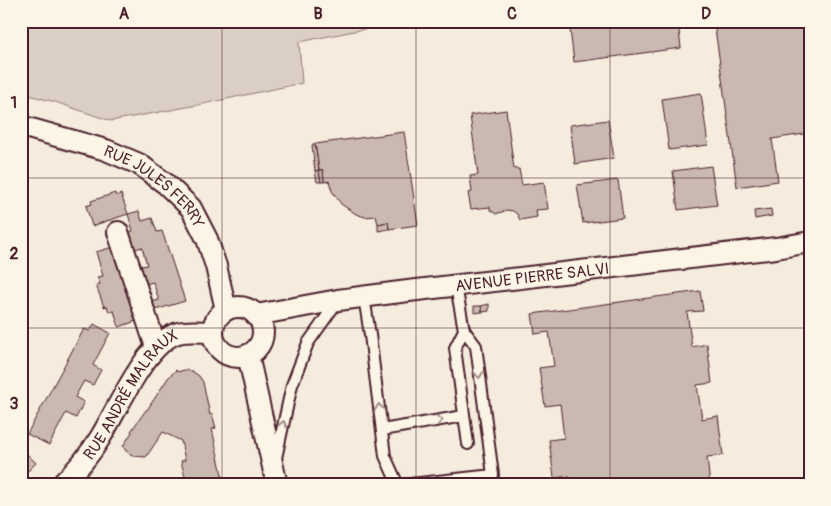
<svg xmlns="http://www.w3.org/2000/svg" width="831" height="506" viewBox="0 0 831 506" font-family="Pangolin,sans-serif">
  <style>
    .green { fill: #dbcec4; stroke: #927678 }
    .building { fill: #cab9b1; stroke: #4a1f2b }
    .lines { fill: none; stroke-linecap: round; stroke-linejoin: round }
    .service-casing { stroke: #4a1f2b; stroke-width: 14 }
    .minor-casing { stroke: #4a1f2b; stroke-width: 24 }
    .path { stroke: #4a1f2b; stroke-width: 3; stroke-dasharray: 1 4; stroke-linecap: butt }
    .service { stroke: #fcf5e5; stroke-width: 10 }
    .minor { stroke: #fcf5e5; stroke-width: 20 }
    .oneway { stroke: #a38a88 }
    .grid { fill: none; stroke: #4a1f2b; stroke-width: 1; stroke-opacity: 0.55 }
    .labels { text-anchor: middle; stroke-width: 4.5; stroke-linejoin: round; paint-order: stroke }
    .street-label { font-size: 16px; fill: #4a1f2b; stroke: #fcf5e5 }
    .neatline { fill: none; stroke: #4a1f2b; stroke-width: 2 }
    .grid-label { font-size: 16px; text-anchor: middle; font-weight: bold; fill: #4a1f2b }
  </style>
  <rect width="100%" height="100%" fill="#f5ecde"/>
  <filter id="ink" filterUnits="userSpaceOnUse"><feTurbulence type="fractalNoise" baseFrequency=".02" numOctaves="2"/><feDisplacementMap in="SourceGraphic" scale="10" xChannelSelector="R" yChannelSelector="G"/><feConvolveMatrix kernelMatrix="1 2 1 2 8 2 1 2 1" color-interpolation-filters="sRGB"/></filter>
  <g filter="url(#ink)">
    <!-- green -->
    <path class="green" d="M 21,21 L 405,21 L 299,42 L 302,83 L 198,105 L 111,121 L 55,102 L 21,93 Z"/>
    <!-- building -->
    <g class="building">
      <path d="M 569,21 L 678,21 L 681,48 L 574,62 Z"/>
      <path d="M 714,21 L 810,21 L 810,159 L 807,159 L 804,134 L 772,139 L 778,181 L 737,187 Z"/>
      <path d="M 701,93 L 708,145 L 669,150 L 662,99 Z"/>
      <path d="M 506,110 L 514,169 L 519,169 L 522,185 L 544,182 L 548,209 L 536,210 L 537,217 L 520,220 L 517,214 L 513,211 L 507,210 L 496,214 L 490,210 L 490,207 L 471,209 L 468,193 L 472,192 L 470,176 L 478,175 L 470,115 Z"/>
      <path d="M 608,120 L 614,158 L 575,164 L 570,125 Z"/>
      <path d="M 404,132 L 418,225 L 389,229 L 388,222 L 378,224 L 376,216 L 365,217 L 356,214 L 341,204 L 332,191 L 329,181 L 324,182 L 323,170 L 319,170 L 315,144 Z"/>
      <path d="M 315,144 L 319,170 L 315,171 L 312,145 Z"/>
      <path d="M 711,166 L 717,205 L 678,210 L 673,171 Z"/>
      <path d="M 319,170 L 321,182 L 317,182 L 315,171 Z"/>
      <path d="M 319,170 L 323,170 L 324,182 L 321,182 Z"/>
      <path d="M 618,180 L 623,218 L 583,223 L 577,185 Z"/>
      <path d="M 115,193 L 116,196 L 121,194 L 128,214 L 92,226 L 86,206 L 92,204 L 91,201 Z"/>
      <path d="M 771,209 L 772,216 L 755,219 L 754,211 Z"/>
      <path d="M 139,211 L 142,221 L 152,218 L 157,232 L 162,231 L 185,301 L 152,311 L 149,303 L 159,300 L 153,282 L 143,285 L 138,267 L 147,265 L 142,247 L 132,250 L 126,233 L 133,231 L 128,214 Z"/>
      <path d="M 388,222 L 389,229 L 378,231 L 378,224 Z"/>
      <path d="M 113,247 L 136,321 L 119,327 L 114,311 L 109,312 L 107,306 L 104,307 L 96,285 L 100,284 L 97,277 L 103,276 L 96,252 Z"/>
      <path d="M 700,291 L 703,311 L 687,312 L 692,347 L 707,344 L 712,383 L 697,385 L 702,419 L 718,416 L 723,455 L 707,457 L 710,485 L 570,485 L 569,476 L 554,478 L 549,440 L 564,438 L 560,404 L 545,406 L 539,368 L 554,366 L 549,332 L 535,334 L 532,314 Z"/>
      <path d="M 489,304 L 489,311 L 482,312 L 481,306 Z"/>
      <path d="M 474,306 L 481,306 L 482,312 L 474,313 Z"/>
      <path d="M 94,324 L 110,333 L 93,365 L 101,370 L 93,385 L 84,381 L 75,397 L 84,402 L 76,418 L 66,413 L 49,445 L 27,434 L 84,329 L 90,331 Z"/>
      <path d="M 176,370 L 178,372 L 184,370 L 192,371 L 199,376 L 203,382 L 210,415 L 212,414 L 216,428 L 212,429 L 223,479 L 225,478 L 227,485 L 187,485 L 181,461 L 185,460 L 181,441 L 163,432 L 146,457 L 134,456 L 126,451 L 123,446 L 132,432 L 131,431 L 146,410 L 147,410 L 168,378 Z"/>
      <path d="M 21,448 L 36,463 L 21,478 Z"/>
      <path d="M 479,480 L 479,483 L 490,481 L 491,485 L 441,485 Z"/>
    </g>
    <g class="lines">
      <!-- service casing -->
      <g class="service-casing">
        <g id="service">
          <path d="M 456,286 L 464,330 L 455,348 L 468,444"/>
          <path d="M 364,297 L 370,335 L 385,456 L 398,485"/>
          <path d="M 382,430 L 464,416"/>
          <path d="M 276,458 L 292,385 L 308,343 L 337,302"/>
          <path d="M 401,485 L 493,475 L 476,346 L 464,330"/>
        </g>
      </g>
      <!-- minor casing -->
      <g class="minor-casing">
        <g id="minor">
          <path id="s1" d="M 21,126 L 106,150 L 139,164 L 166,184 L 191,208 L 207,239 L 216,266 L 226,310"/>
          <path d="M 118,232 L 156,347"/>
          <circle cx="238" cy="332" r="25"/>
          <path id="s2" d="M 256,315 L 338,300 L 400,292 L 776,248 L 810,242"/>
          <path d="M 248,355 L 277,485"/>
          <path id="s3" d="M 61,485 C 76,471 89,456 100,438 C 118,409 145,343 178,333 C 188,330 202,332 213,332"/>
        </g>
      </g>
      <!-- path -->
      <g class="path">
        <path d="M 21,54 L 26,35 L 24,21"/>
        <path d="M 21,94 L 22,108"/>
      </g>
      <!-- service -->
      <use href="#service" class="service"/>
      <!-- minor -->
      <use href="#minor" class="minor"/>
    </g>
    <!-- one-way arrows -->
    <defs><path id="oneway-chevron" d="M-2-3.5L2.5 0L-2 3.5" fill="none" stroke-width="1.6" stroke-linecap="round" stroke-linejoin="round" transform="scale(1.25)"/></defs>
    <g class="oneway">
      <use href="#oneway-chevron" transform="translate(479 375) rotate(83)"/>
      <use href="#oneway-chevron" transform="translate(379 407) rotate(-97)"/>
      <use href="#oneway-chevron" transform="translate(440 420) rotate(-9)"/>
      <use href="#oneway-chevron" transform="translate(283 424) rotate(-77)"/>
    </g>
  </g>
  <!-- grid -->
  <path class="grid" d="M 222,21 L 222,485M 416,21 L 416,485M 610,21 L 610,485M 21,178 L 810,178M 21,328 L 810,328"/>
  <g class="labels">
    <!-- street labels -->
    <g class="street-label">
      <text dy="6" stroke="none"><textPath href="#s1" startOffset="150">RUE JULES FERRY</textPath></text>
      <text dy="6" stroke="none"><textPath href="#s2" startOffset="279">AVENUE PIERRE SALVI</textPath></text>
      <text dy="6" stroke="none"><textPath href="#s3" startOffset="115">RUE ANDRÉ MALRAUX</textPath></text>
    </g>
  </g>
  <!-- margin -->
  <rect width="831" height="506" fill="none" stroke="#fcf5e5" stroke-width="55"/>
  <rect x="28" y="28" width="776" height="450" class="neatline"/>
  <g class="grid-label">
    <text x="124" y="19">A</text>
    <text x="318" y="19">B</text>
    <text x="512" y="19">C</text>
    <text x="706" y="19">D</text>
    <text x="14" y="108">1</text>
    <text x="14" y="259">2</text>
    <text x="14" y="409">3</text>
  </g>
</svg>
